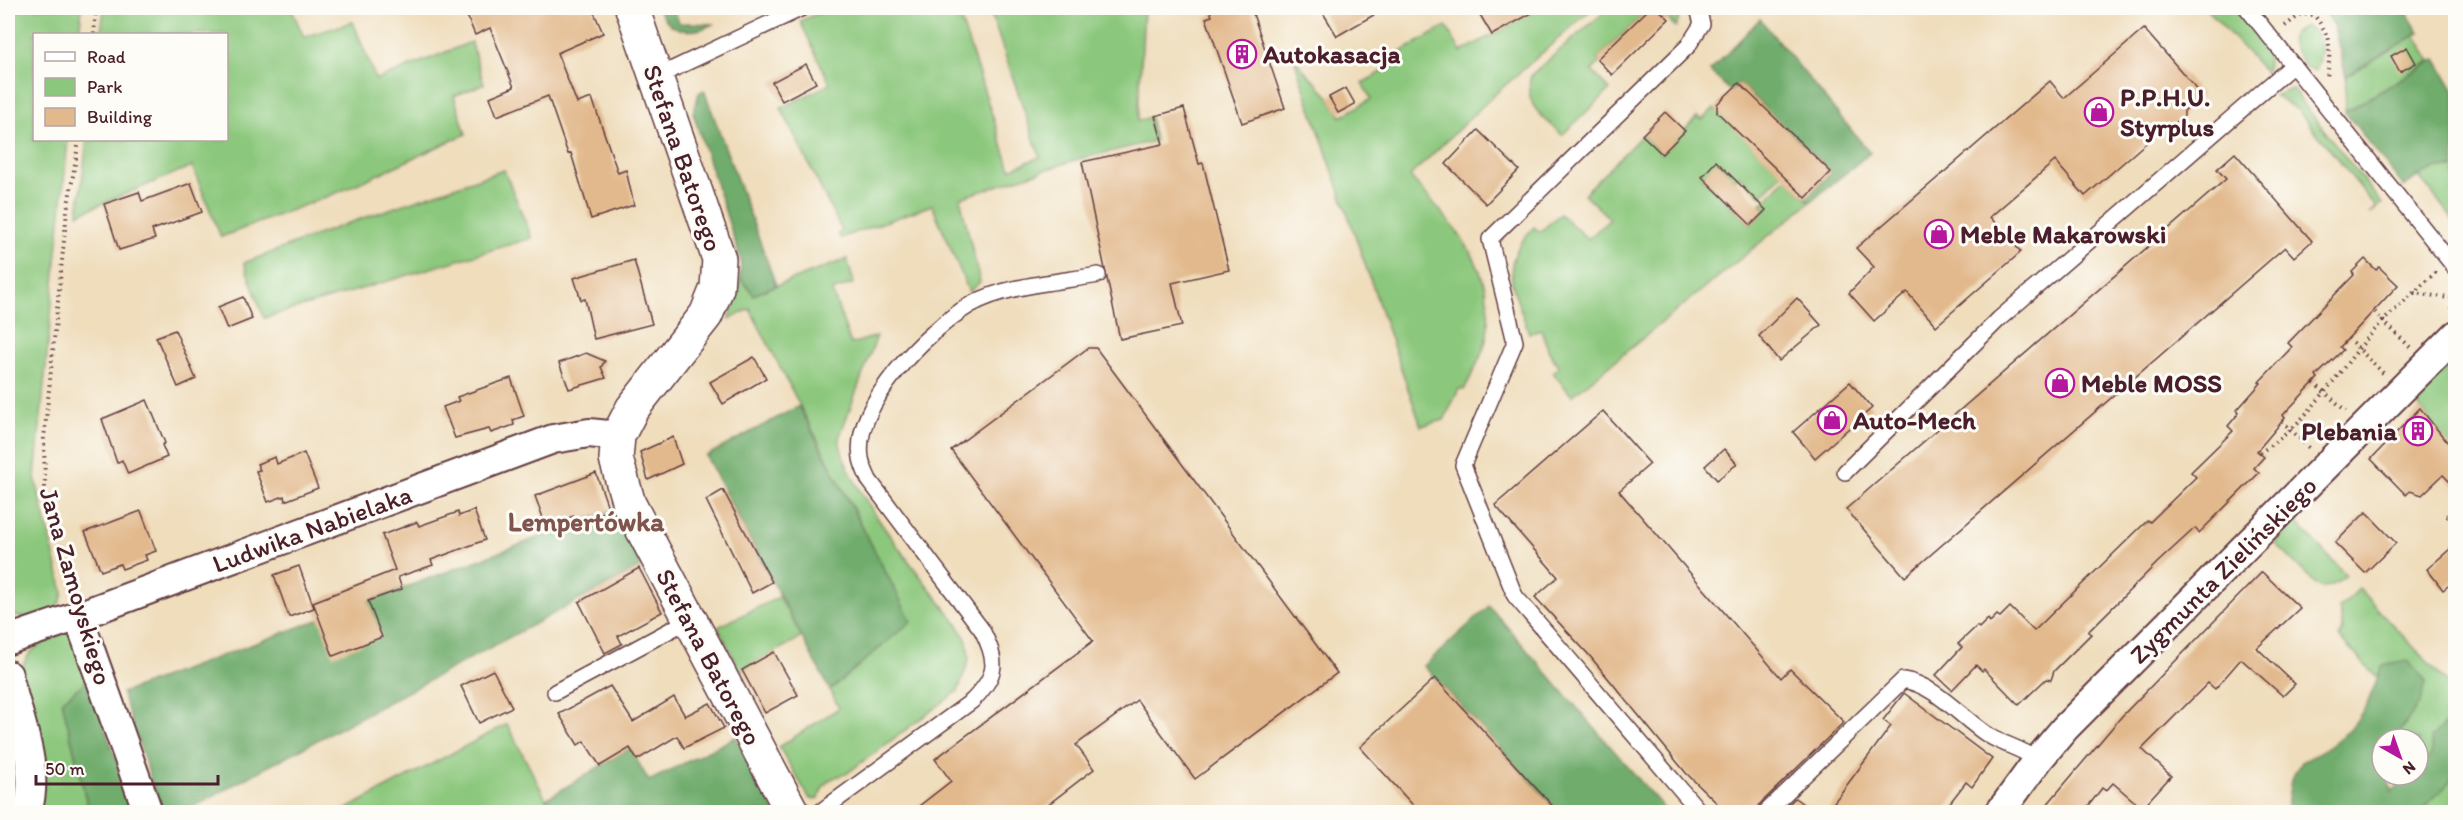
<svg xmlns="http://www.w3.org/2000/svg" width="2463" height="820" viewBox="0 0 2463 820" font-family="Itim,sans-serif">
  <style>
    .green { fill: #8bc77c; stroke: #6a7354; stroke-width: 1.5 }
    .forest { fill: #70ac6c; stroke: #5d664c; stroke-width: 1.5 }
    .building { fill: #e2b98d }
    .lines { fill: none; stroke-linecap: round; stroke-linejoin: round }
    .service-casing { stroke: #633c41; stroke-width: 18 }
    .minor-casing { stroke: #633c41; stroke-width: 32 }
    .tertiary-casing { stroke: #633c41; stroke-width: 36 }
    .path { stroke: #633c41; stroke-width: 4; stroke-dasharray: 1.5 4.5; stroke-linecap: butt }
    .service { stroke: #fff; stroke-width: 15 }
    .minor { stroke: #fff; stroke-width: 28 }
    .tertiary { stroke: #fff; stroke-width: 33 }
    .labels { text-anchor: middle; stroke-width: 6; stroke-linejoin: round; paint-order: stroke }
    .poi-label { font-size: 26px; font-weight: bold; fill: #4a1f2b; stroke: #fdfcf7; text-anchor: start }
    .street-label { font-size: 26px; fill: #4a1f2b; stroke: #fdfcf7 }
    .neighbourhood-label { font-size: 27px; font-weight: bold; fill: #7f554d; stroke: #fdfcf7 }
  </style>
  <rect width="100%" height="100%" fill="#fdfcf7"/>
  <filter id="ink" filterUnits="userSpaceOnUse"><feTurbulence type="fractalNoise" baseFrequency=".0167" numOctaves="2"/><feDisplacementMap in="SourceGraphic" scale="12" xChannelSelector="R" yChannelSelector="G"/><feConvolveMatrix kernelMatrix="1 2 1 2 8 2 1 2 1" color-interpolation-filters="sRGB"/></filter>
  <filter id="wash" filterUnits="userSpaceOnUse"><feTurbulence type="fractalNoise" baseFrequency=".008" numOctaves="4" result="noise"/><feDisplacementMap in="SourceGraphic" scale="24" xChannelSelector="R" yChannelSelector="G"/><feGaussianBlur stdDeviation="1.35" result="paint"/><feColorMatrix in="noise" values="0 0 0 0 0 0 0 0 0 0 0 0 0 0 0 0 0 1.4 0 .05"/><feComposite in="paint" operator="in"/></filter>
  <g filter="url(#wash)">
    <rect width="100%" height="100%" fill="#efddbc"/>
    <!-- green -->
    <g class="green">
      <path d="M 8,8 L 82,8 L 79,34 L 34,34 L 34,140 L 68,140 L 35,477 L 63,592 C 59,619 30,621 8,614 Z"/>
      <path d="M 104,8 L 291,8 L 304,37 L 353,22 L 376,80 L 471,42 L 484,84 L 454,96 L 466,134 L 339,192 L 221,237 L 192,166 L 78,214 L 87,140 L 226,140 L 226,34 L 101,34 Z"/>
      <path d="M 831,8 L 957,8 L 1010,169 L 1040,157 L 989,8 L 1144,8 L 1138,121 L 1150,117 L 1155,141 L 1075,160 L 960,198 L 980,282 L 969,292 L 932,205 L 840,238 L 838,233 L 842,231 L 781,108 L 830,84 L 800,21 Z"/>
      <path d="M 1512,8 L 1593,8 L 1493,96 L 1410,176 C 1452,225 1500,268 1486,340 C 1482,357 1472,374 1464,390 L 1459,389 L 1444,420 L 1421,426 L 1294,59 L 1329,97 L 1341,117 L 1371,99 L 1362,83 L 1402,61 L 1399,53 L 1446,26 L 1461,52 L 1519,20 Z"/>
      <path d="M 1609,8 L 1650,8 L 1597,59 L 1600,62 L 1592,71 L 1610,90 L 1562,135 C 1542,115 1523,107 1531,75 Z"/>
      <path d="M 1657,8 L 1682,8 L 1676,27 Z"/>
      <path d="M 2206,8 L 2233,8 C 2247,25 2278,49 2265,72 Z"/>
      <path d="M 2305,26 C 2325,34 2323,54 2316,71 L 2305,67 L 2290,41 L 2292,34 Z"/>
      <path d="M 2415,35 L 2431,61 L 2345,112 L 2346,76 Z"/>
      <path d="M 2292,89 L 2382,204 L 2370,214 L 2376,207 L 2298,110 L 2274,96 Z"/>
      <path d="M 1714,108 L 1782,174 L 1761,196 L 1739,176 L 1735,180 L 1717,162 L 1702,177 L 1751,225 L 1766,210 L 1761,204 L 1786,178 L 1810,202 L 1572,396 L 1553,373 L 1559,367 L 1549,352 L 1541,329 L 1529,333 C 1514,288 1496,266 1534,227 L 1540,232 L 1560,214 L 1588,239 L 1610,219 L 1584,194 L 1642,135 L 1662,154 L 1697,117 L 1702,120 Z"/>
      <path d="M 2435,168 L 2455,168 L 2455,222 L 2418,175 Z"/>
      <path d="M 504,170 L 532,238 L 264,318 L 244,263 L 346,224 Z"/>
      <path d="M 847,259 L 854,283 L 832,291 L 851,344 L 877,336 L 839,438 C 844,487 926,582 958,625 L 967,641 L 969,659 L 958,691 L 846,774 C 830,777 823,783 818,799 L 810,799 L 779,747 L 839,708 L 830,690 L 911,621 L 750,309 L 729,319 L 739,292 L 740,278 L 754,294 Z"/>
      <path d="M 2455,359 L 2455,453 L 2415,401 Z"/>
      <path d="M 2296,522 L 2346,575 L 2335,584 L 2322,588 L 2316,584 L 2275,543 Z"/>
      <path d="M 2359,589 L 2455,691 L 2455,715 L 2431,756 L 2418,768 L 2418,739 L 2395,739 L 2421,700 L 2426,682 L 2383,666 L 2378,679 L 2339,637 L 2343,630 L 2339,608 Z"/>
      <path d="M 779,597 L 802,637 L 740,671 L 718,627 Z"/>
      <path d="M 70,631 L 88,680 L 62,701 L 89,812 L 41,812 L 18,683 C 25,647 38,644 70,631 Z"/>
      <path d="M 507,724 L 549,805 L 535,812 L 341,812 Z"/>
      <path d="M 2455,771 L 2453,809 L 2455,812 L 2419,812 L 2450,782 Z"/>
    </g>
    <!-- forest -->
    <g class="forest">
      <path d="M 658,8 L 674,8 L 679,23 L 713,24 C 690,36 669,32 658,8 Z"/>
      <path d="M 2322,8 L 2404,8 L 2419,33 L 2346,76 L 2334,27 Z"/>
      <path d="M 1760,19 L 1870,153 L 1810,202 L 1806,198 L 1831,172 L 1739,83 L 1730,91 L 1710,71 Z"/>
      <path d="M 2436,59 L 2455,91 L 2455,168 C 2435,165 2419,174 2404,187 L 2345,112 Z"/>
      <path d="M 704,90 L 776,285 L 754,295 L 740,278 L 741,260 L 693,113 L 699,93 Z"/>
      <path d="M 799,406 L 911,621 L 830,690 L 706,456 Z"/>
      <path d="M 615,509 L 641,567 L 183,812 L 162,812 L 122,693 Z"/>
      <path d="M 1489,606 L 1667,812 L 1559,812 L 1424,666 Z"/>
      <path d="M 2408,661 L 2426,682 L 2421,700 L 2395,739 L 2382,739 L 2382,775 L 2386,775 L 2392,791 L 2410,775 L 2418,775 L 2418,768 L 2431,756 L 2431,737 L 2455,715 L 2455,771 L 2450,782 L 2419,812 L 2286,812 L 2291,780 L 2301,762 C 2350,741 2366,714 2382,666 Z"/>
      <path d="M 88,680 L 134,812 L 89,812 L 62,701 Z"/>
      <path d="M 11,734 L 27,787 L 17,812 L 8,812 L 8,735 Z"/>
      <path d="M 736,737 L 775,812 L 535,812 L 549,805 L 546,799 L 630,748 L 649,781 Z"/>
    </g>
    <g id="blocks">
      <!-- building -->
      <g class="building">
        <path d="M 482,8 L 592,8 L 603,33 L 557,53 L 577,103 L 592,98 L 618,173 L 626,170 L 634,205 L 591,219 L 571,153 L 568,154 L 548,96 L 497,116 L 490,97 L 514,87 L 490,28 L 475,35 L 467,16 Z"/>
        <path d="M 1209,8 L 1251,8 L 1285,108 L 1242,123 L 1206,18 L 1212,16 Z"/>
        <path d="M 1320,8 L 1386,8 L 1337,36 Z"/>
        <path d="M 1476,8 L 1541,8 L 1492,35 Z"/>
        <path d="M 1650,8 L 1657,8 L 1669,19 L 1612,75 L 1597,59 Z"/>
        <path d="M 2144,29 L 2202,95 L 2184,111 L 2184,116 L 2174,124 L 2169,123 L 2085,196 L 2055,161 L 1990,217 L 2021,252 L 1936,326 L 1907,292 L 1874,321 L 1849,293 L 1874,267 L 1856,248 L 2050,81 L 2064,98 Z"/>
        <path d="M 2407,47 L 2416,63 L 2400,72 L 2391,56 Z"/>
        <path d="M 806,64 L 816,83 L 782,101 L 772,82 Z"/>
        <path d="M 1739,83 L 1831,172 L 1806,198 L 1717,112 L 1717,104 Z"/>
        <path d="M 1346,88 L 1355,104 L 1338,113 L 1329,97 Z"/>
        <path d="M 1184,108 L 1199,164 L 1203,163 L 1229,270 L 1172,283 L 1182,326 L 1120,339 L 1082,162 L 1163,144 L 1155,116 Z"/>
        <path d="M 1665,112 L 1685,131 L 1662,154 L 1642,135 Z"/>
        <path d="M 1478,130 L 1519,170 L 1486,204 L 1446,164 Z"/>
        <path d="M 2235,153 L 2312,241 L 2294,257 L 2285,247 L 1905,577 L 1846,509 L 2226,179 L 2217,169 Z"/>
        <path d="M 1716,161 L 1766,210 L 1751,225 L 1702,177 Z"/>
        <path d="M 191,183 L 202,212 L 152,230 L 155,239 L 119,250 L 104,204 L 139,192 L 142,201 Z"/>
        <path d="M 2365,259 L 2376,270 L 2379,267 L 2398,285 L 2340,347 L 2343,350 L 2316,376 L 2318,378 L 2283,415 L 2285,418 L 2257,451 L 2264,457 L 2254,468 L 2259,473 L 2199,533 L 2195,528 L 2158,562 L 2088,632 L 2091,634 L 2054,671 L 2051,680 L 2046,679 L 2019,705 L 1984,669 L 1982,671 L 1976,665 L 1952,690 L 1936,675 L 1962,647 L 1958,644 L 1977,626 L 1979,628 L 1988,619 L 1990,622 L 1997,615 L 2000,617 L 2010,607 L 2034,631 L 2148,520 L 2150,522 L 2196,477 L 2191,472 L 2233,431 L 2228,426 L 2239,413 L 2237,410 L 2261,383 L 2259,382 L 2292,347 L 2288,343 L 2354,275 L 2352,272 Z"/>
        <path d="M 634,260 L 652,324 L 594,339 L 585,299 L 581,300 L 574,278 Z"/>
        <path d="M 243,297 L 252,319 L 227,329 L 218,307 Z"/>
        <path d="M 1797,298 L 1821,325 L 1779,361 L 1759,336 Z"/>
        <path d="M 175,330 L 196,379 L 178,387 L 156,337 Z"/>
        <path d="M 1088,348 L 1096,348 L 1337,673 L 1195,779 L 1137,700 L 1076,745 L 1094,769 L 1037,813 L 910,813 L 951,781 L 935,759 L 1093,641 L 951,450 Z"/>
        <path d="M 586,353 L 605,361 L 601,367 L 606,378 L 569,389 L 559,363 Z"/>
        <path d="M 754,357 L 766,378 L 723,404 L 710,382 Z"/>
        <path d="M 511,378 L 524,416 L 513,420 L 514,425 L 491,433 L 489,429 L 455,438 L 443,407 L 459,401 L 457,397 Z"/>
        <path d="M 1850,382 L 1872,408 L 1815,458 L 1793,432 Z"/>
        <path d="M 147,400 L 165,443 L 162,445 L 167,457 L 128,474 L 122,460 L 117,463 L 102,419 Z"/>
        <path d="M 2420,408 L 2456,453 L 2456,488 L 2443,475 L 2422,495 L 2410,491 L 2406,495 L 2371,459 Z"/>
        <path d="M 1603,411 L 1650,464 L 1619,491 L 1781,678 L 1790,669 L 1844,722 L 1759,805 L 1756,813 L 1727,813 L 1686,773 L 1589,655 L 1535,597 L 1558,577 L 1495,505 Z"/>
        <path d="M 673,437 L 682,464 L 648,480 L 640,452 Z"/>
        <path d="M 1724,449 L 1737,464 L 1717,480 L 1705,466 Z"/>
        <path d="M 304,453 L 318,488 L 285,501 L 284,496 L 268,502 L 256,471 L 260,470 L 257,464 L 275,457 L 277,464 Z"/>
        <path d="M 596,473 L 609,510 L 576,523 L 574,516 L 546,526 L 535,496 Z"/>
        <path d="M 723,490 L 772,582 L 752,593 L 706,500 Z"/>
        <path d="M 474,510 L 485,540 L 431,560 L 433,565 L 398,577 L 402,589 L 368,601 L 382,637 L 333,656 L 313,602 L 395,570 L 382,535 L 417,522 L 419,526 L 458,512 L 459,516 Z"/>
        <path d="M 141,511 L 156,551 L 145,555 L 147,560 L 122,569 L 120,564 L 101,571 L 85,532 Z"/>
        <path d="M 2366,512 L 2396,543 L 2365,573 L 2335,543 Z"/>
        <path d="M 2456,544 L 2456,580 L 2443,590 L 2427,569 Z"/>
        <path d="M 299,566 L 314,608 L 289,617 L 274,575 Z"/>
        <path d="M 639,568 L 662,612 L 618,636 L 622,644 L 605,653 L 579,602 Z"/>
        <path d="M 2262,572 L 2300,608 L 2257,648 L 2295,684 L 2283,696 L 2241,659 L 2215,689 L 2208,683 L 2142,749 L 2171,776 L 2142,808 L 2113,783 L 2106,791 L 2102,788 L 2083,813 L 2040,813 L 2122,716 Z"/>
        <path d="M 774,652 L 798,695 L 765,713 L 742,670 Z"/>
        <path d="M 493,670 L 512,707 L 479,723 L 461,686 Z"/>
        <path d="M 1435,678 L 1559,813 L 1420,813 L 1360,747 Z"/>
        <path d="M 610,686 L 633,722 L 674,697 L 685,716 L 710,703 L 724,728 L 684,748 L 677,736 L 637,760 L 630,748 L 600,766 L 584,741 L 578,745 L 559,714 Z"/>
        <path d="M 1904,693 L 1992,759 L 1972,787 L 1966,782 L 1942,813 L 1826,813 L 1891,726 L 1883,720 Z"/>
        <path d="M 1795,798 L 1815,813 L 1780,813 Z"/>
      </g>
    </g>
  </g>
  <g filter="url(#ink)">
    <use href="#blocks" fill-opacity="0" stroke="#633c41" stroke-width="1.5"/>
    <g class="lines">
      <!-- service casing -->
      <g class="service-casing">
        <g id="service">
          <path d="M 1698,8 L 1702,24 L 1688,46 L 1490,239 L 1515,342 L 1463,465 L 1515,596 L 1700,812"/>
          <path d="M 2247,8 L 2456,269"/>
          <path d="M 654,78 L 802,8"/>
          <path d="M 1845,472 L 1999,319 L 2293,65"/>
          <path d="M 555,692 L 689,620"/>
          <path d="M 820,812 L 972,701 C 998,675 998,662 982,630 L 869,480 C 866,473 862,465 861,458 C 852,405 928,330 970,305 C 1005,285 1059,282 1098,275"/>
          <path d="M 1766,812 L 1903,680 C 1936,685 1960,717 1988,735 C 2004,745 2021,748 2038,760"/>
        </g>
      </g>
      <!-- minor casing -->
      <g class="minor-casing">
        <g id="minor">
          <path d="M 78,616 L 148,812"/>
          <path d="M 8,640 L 78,616 L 553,439 L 589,433 L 618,436"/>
          <path d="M 8,675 C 18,718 41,769 27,812"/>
          <path d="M 2000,812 L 2038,760 L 2065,728 L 2456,335"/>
        </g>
      </g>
      <!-- tertiary casing -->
      <g class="tertiary-casing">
        <path id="tertiary" d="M 632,8 L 719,259 L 717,288 L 706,315 L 632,409 L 618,436 L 616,459 L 629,504 L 792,812"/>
      </g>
      <!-- path -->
      <g class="path">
        <path d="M 2285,26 L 2301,14 L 2314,15 C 2332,38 2331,48 2327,77"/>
        <path d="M 94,34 L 96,8"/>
        <path d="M 2414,293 L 2456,299"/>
        <path d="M 2451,309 L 2456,300"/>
        <path d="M 2348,338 L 2383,373"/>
        <path d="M 2410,347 L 2383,321 L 2436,272"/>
        <path d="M 2314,383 L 2346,411"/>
        <path d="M 2282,421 L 2309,448"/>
        <path d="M 2260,453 C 2269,446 2280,439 2289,431 C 2324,399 2350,355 2383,321 L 2375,312"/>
        <path d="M 2446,516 L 2451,515 L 2456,521"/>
        <path d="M 72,592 L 45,490 L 44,439 L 67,211 L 79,140"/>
      </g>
      <!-- service -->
      <use href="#service" class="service"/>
      <!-- minor -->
      <use href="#minor" class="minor"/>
      <!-- tertiary -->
      <use href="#tertiary" class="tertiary"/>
    </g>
  </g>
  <!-- icons -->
  <defs>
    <g id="building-ring" transform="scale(1.5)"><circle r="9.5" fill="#fdfcf7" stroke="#b5179e" stroke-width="1.5"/><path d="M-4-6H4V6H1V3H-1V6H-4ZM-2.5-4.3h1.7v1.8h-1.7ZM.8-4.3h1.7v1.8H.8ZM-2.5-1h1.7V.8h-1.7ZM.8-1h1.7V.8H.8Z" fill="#b5179e"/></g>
    <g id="shop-ring" transform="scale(1.5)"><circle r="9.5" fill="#fdfcf7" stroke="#b5179e" stroke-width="1.5"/><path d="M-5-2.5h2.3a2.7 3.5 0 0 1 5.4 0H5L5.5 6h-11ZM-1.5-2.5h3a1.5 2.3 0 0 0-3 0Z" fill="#b5179e"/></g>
  </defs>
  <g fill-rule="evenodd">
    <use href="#building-ring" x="1242" y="54"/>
    <use href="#shop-ring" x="2099" y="112"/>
    <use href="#shop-ring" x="1939" y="234"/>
    <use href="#shop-ring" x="2060" y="383"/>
    <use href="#shop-ring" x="1832" y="420"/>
    <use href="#building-ring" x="2418" y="431"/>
  </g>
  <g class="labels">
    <!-- poi labels -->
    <g class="poi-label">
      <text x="1263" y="63">Autokasacja</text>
      <text x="2120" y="106">P.P.H.U.<tspan x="2120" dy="30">Styrplus</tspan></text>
      <text x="1960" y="243">Meble Makarowski</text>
      <text x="2081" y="392">Meble MOSS</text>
      <text x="1853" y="429">Auto-Mech</text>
      <text x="2397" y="440" text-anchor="end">Plebania</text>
    </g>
    <!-- street labels -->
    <g class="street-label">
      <text transform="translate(683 158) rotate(71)" y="9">Stefana Batorego</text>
      <text transform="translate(312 529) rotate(-20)" y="9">Ludwika Nabielaka</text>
      <text transform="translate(2223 570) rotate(-45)" y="9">Zygmunta Zielińskiego</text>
      <text transform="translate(76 586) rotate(74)" y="9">Jana Zamoyskiego</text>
      <text transform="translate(709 657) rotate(62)" y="9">Stefana Batorego</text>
    </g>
    <!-- neighbourhood labels -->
    <g class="neighbourhood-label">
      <text x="586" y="531">Lempertówka</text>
    </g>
  </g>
  <!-- margin -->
  <rect width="2463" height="820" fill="none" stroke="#fdfcf7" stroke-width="30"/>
  <!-- legend -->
  <rect x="33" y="33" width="195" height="108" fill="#fdfcf7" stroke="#b5a4a5" stroke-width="1.5"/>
  <rect x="45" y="52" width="30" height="9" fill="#ffffff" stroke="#b5a4a5" stroke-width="1.5"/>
  <text x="87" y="63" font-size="18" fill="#4a1f2b">Road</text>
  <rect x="45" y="78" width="30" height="18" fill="#8bc77c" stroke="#b5a4a5" stroke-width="1.5"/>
  <text x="87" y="93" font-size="18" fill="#4a1f2b">Park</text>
  <rect x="45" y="108" width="30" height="18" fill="#e2b98d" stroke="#b5a4a5" stroke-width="1.5"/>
  <text x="87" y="123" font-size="18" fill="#4a1f2b">Building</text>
  <!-- north arrow -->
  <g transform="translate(2400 757) rotate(140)"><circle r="28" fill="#fdfcf7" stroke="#b5a4a5" stroke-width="1.5"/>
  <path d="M0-4.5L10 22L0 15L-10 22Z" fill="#b5179e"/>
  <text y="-9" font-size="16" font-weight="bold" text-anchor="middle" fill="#4a1f2b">N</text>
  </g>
  <!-- scale -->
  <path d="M36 775v9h182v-9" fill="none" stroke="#4a1f2b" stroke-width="3"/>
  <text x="45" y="775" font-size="18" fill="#4a1f2b" stroke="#fdfcf7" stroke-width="4.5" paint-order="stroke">50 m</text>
</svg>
